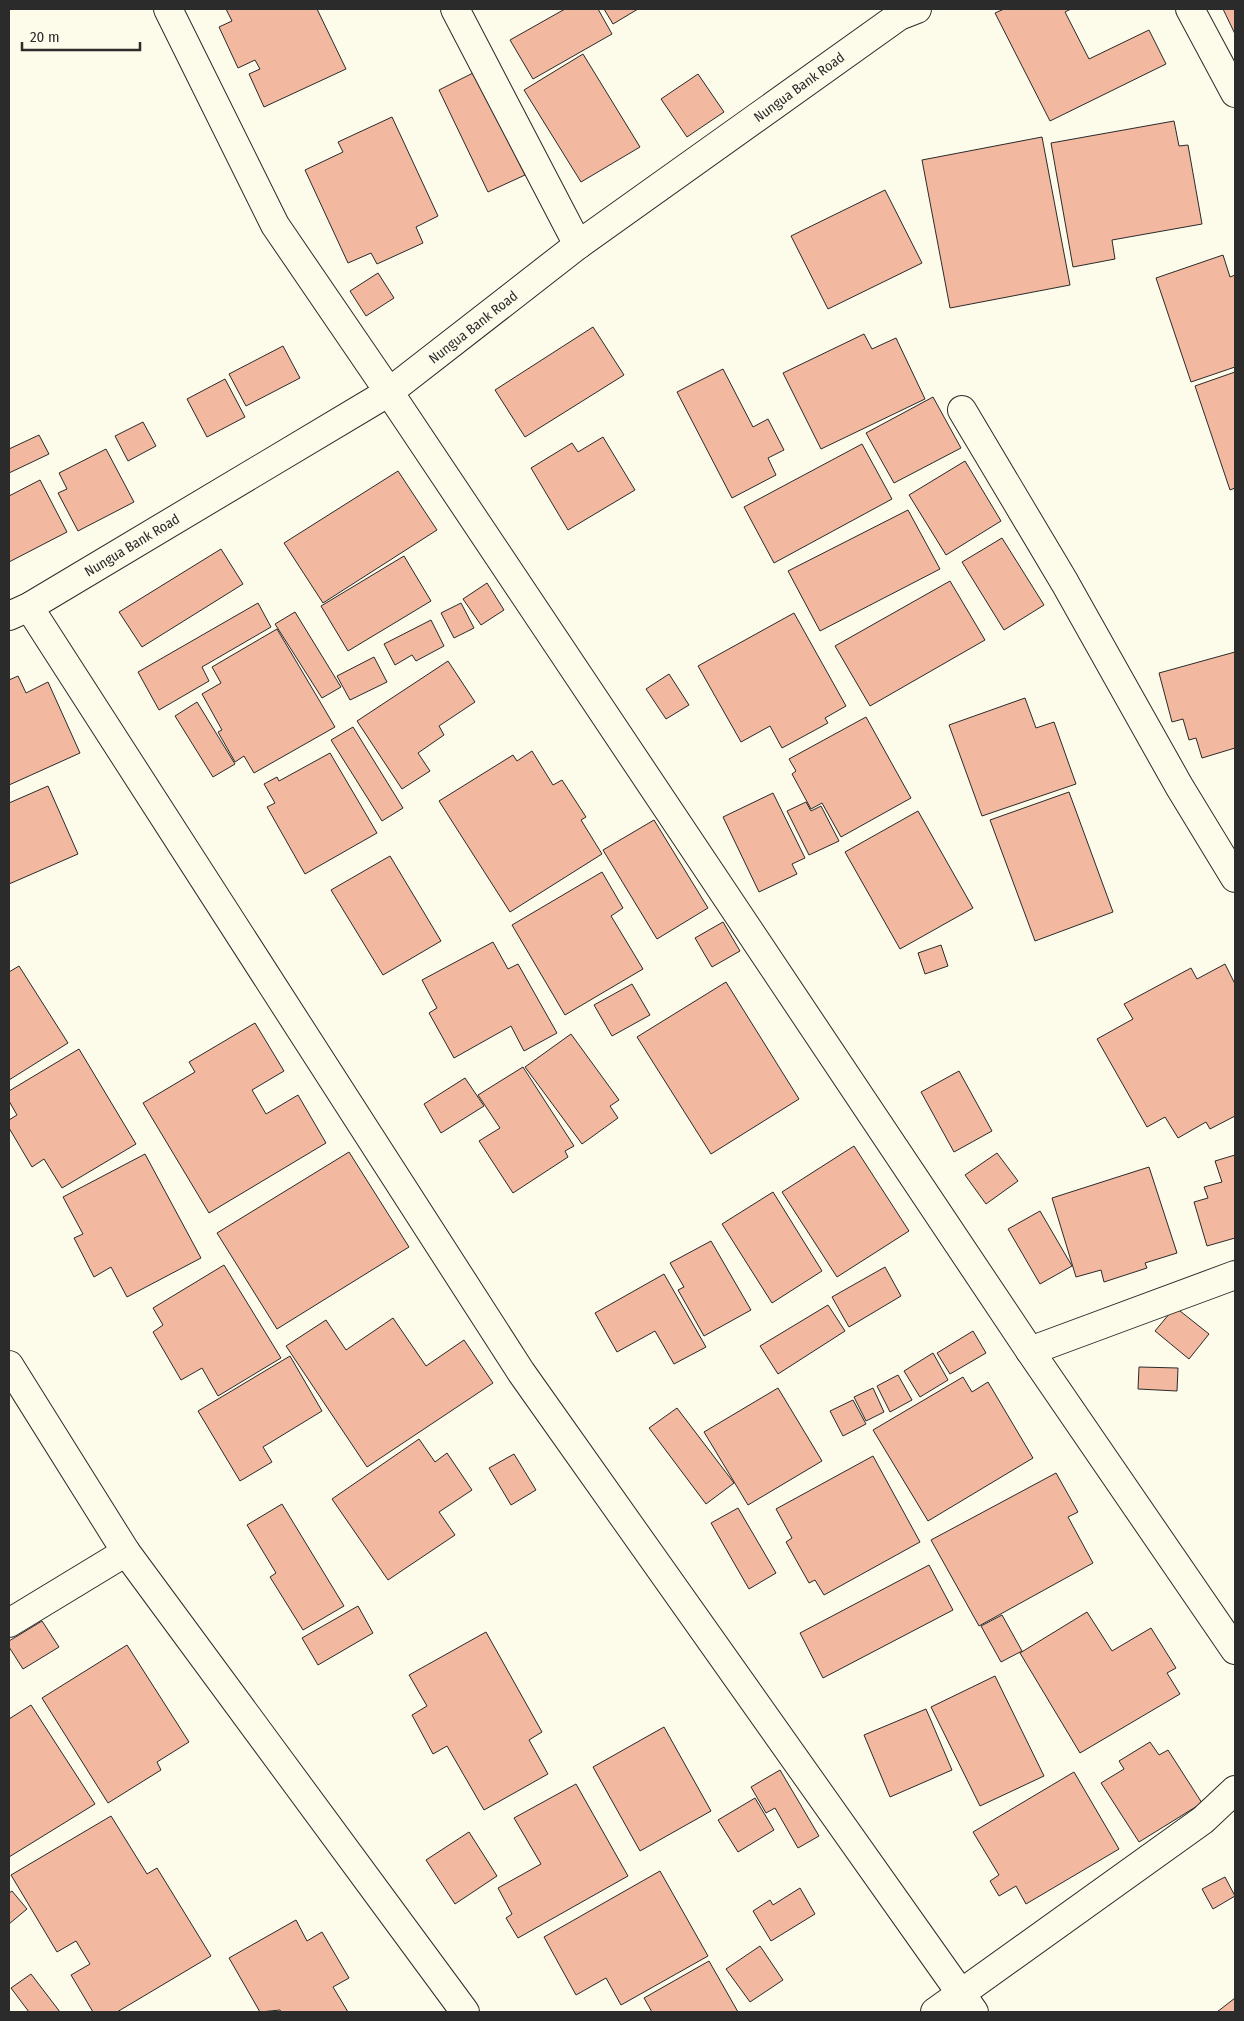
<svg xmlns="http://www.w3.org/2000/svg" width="1244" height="2021" viewBox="0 0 1244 2021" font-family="'Fira Sans Condensed',sans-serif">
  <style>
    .building { fill: #f2b8a0; stroke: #2b2b2b }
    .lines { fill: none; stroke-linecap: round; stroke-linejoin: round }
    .street-casing { stroke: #2b2b2b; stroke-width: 30 }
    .street { stroke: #fdfbea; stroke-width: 28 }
    .labels { text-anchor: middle; stroke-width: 4; stroke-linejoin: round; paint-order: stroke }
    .street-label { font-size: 14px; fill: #2b2b2b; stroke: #fdfbea }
  </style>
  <rect width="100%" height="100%" fill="#fdfbea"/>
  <!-- building -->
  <g class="building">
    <path d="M 226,9 L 317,9 L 346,69 L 264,107 L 249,74 L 260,69 L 255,60 L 238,68 L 219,27 L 232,21 Z"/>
    <path d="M 565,9 L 598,9 L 612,34 L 533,79 L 510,40 Z"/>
    <path d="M 604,9 L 638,9 L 613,24 Z"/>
    <path d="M 1004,9 L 1071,9 L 1065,12 L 1089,59 L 1149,30 L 1166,64 L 1050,121 L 995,13 Z"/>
    <path d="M 1223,9 L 1235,9 L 1235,34 Z"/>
    <path d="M 583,54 L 640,147 L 581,182 L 524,90 Z"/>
    <path d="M 475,72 L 525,175 L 488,192 L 439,90 Z"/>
    <path d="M 698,74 L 724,112 L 687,137 L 661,99 Z"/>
    <path d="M 392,117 L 438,216 L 416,227 L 423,243 L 377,264 L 371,253 L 348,263 L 305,170 L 343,152 L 338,142 Z"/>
    <path d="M 1174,121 L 1179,146 L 1188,145 L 1202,224 L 1112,240 L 1115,259 L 1073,267 L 1051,143 Z"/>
    <path d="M 1042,137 L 1070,285 L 950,308 L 922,160 Z"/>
    <path d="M 885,190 L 922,263 L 828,309 L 791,236 Z"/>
    <path d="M 1223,255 L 1230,277 L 1235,275 L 1235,367 L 1191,382 L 1156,278 Z"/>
    <path d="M 378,273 L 394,298 L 366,316 L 350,291 Z"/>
    <path d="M 593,327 L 624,375 L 525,437 L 495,390 Z"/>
    <path d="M 864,334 L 872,349 L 896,338 L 925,399 L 821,449 L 783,373 Z"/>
    <path d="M 283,346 L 300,378 L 246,406 L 229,374 Z"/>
    <path d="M 723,369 L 753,427 L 768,419 L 784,450 L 768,458 L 776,475 L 732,498 L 677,392 Z"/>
    <path d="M 1235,372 L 1235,488 L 1230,490 L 1195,386 Z"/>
    <path d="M 225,379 L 245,417 L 207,437 L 187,399 Z"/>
    <path d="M 933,397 L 961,448 L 894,483 L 866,433 Z"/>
    <path d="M 143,422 L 156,446 L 128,461 L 115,436 Z"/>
    <path d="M 39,435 L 49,454 L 9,473 L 9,449 Z"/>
    <path d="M 603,437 L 635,490 L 568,530 L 531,468 L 572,443 L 578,452 Z"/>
    <path d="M 862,444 L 892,499 L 774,563 L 744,507 Z"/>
    <path d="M 106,449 L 134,502 L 78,531 L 58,493 L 67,489 L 59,473 Z"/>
    <path d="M 965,461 L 1001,521 L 946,555 L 909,495 Z"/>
    <path d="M 398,471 L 437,530 L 323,603 L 284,543 Z"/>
    <path d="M 40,480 L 67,532 L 9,562 L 9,496 Z"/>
    <path d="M 908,510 L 940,569 L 820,631 L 788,571 Z"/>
    <path d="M 1002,538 L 1044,605 L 1004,630 L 962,562 Z"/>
    <path d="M 221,549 L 243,584 L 142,647 L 119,612 Z"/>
    <path d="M 404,556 L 431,601 L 348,651 L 321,606 Z"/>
    <path d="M 950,581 L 985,640 L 870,706 L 835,646 Z"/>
    <path d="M 487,583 L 504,610 L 481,625 L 463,599 Z"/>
    <path d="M 258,603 L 271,627 L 202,667 L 209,681 L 159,710 L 138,672 Z"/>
    <path d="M 461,603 L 474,628 L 454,638 L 441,613 Z"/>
    <path d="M 295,612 L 341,687 L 322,698 L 275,624 Z"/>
    <path d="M 794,613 L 846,706 L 825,718 L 828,723 L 782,748 L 770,726 L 741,742 L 698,666 Z"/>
    <path d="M 431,620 L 444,646 L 416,661 L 412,655 L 395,665 L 384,644 Z"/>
    <path d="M 277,629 L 335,727 L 254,773 L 244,756 L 235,762 L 218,732 L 222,730 L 202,694 L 221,683 L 212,667 Z"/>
    <path d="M 1235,652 L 1235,748 L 1202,758 L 1196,738 L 1189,740 L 1183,719 L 1172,722 L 1159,673 Z"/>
    <path d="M 374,657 L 387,682 L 350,700 L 337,676 Z"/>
    <path d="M 448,661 L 475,702 L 439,726 L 444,735 L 418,753 L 430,771 L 402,789 L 357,721 Z"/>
    <path d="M 669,674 L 689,705 L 666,719 L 646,689 Z"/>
    <path d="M 18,676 L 26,693 L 48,682 L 80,753 L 9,785 L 9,680 Z"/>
    <path d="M 1025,698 L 1036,728 L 1054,722 L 1076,784 L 982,816 L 949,725 Z"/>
    <path d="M 197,702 L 235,764 L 213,777 L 175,716 Z"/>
    <path d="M 866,717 L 911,798 L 841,837 L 822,803 L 811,809 L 792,774 L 796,771 L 789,759 Z"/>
    <path d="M 353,727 L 403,808 L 382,821 L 331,740 Z"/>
    <path d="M 532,751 L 553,785 L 562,780 L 586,817 L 581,820 L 602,854 L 510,912 L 439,801 L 513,755 L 517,761 Z"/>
    <path d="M 330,753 L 377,833 L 305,874 L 267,807 L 275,803 L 264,784 L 277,777 L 279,781 Z"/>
    <path d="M 48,786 L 78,854 L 9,884 L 9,803 Z"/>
    <path d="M 1069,792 L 1113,912 L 1035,941 L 990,820 Z"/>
    <path d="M 773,793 L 805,858 L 792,864 L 797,874 L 759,892 L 723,817 Z"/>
    <path d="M 806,802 L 811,811 L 821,806 L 839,841 L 809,855 L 787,811 Z"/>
    <path d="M 918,811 L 973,908 L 900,949 L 845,852 Z"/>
    <path d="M 654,820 L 708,908 L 657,939 L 603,850 Z"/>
    <path d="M 390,856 L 441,941 L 383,975 L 331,890 Z"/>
    <path d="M 602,872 L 623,908 L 611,916 L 643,969 L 565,1015 L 512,925 Z"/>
    <path d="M 723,922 L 740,951 L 712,967 L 695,938 Z"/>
    <path d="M 493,942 L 508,969 L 518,964 L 557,1033 L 524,1051 L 511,1026 L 454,1058 L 429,1013 L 437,1008 L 422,980 Z"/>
    <path d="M 941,945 L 948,966 L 925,974 L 918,953 Z"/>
    <path d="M 1225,964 L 1235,984 L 1235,1116 L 1210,1129 L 1206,1122 L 1178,1138 L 1165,1117 L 1147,1127 L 1097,1039 L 1133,1019 L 1124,1004 L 1191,968 L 1197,979 Z"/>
    <path d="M 19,966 L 68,1043 L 9,1080 L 9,972 Z"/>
    <path d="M 726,982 L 799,1099 L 711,1154 L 637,1037 Z"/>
    <path d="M 632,984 L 650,1015 L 612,1036 L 594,1005 Z"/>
    <path d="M 255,1023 L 284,1071 L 252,1090 L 266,1114 L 298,1095 L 326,1143 L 209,1213 L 143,1103 L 195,1072 L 189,1062 Z"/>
    <path d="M 571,1034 L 619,1100 L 610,1106 L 618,1118 L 582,1144 L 525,1067 Z"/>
    <path d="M 79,1049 L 136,1144 L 62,1188 L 44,1159 L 32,1167 L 9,1128 L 9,1120 L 17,1115 L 9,1101 L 9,1091 Z"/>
    <path d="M 523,1067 L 574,1146 L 565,1151 L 568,1157 L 513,1193 L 479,1141 L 500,1128 L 478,1095 Z"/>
    <path d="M 959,1071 L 992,1131 L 954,1152 L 921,1092 Z"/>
    <path d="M 465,1078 L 484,1106 L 441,1133 L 424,1104 Z"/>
    <path d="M 854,1146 L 909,1231 L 837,1277 L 782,1192 Z"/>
    <path d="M 349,1152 L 409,1247 L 277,1329 L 217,1233 Z"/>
    <path d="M 997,1153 L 1018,1181 L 986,1204 L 965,1175 Z"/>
    <path d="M 145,1154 L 201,1258 L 127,1297 L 111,1267 L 94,1277 L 74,1238 L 83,1234 L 63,1197 Z"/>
    <path d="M 1235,1155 L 1235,1238 L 1207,1246 L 1194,1202 L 1208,1198 L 1204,1187 L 1222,1182 L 1215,1161 Z"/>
    <path d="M 1149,1167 L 1177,1253 L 1145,1263 L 1147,1268 L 1104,1282 L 1101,1270 L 1076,1277 L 1052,1198 Z"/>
    <path d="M 773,1192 L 822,1271 L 772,1303 L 722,1224 Z"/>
    <path d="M 1040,1211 L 1072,1266 L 1040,1284 L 1008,1229 Z"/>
    <path d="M 711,1241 L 751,1310 L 704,1336 L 678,1290 L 684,1287 L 670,1263 Z"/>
    <path d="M 224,1265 L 281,1358 L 218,1396 L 202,1368 L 181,1380 L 153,1332 L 163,1325 L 153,1308 Z"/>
    <path d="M 885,1267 L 901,1296 L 849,1327 L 832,1297 Z"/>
    <path d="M 664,1274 L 706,1347 L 674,1364 L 655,1331 L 617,1352 L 595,1313 Z"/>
    <path d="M 828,1305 L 845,1331 L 778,1374 L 760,1346 Z"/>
    <path d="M 1175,1307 L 1209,1334 L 1189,1359 L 1155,1331 Z"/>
    <path d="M 393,1318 L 426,1366 L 464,1340 L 493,1383 L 367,1467 L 286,1346 L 326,1320 L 346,1350 Z"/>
    <path d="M 973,1331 L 986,1353 L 950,1374 L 937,1353 Z"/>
    <path d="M 933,1353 L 948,1380 L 920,1397 L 904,1371 Z"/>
    <path d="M 290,1356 L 322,1411 L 263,1447 L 272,1462 L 240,1481 L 198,1411 Z"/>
    <path d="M 1139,1367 L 1178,1368 L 1177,1391 L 1138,1389 Z"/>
    <path d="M 898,1375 L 912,1400 L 890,1412 L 877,1386 Z"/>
    <path d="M 963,1377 L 972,1392 L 988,1382 L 1033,1458 L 928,1521 L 873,1430 Z"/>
    <path d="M 778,1388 L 822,1461 L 748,1505 L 704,1432 Z"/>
    <path d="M 873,1388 L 884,1412 L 866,1421 L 854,1397 Z"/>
    <path d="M 853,1400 L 866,1424 L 843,1436 L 830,1411 Z"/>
    <path d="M 677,1408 L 734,1483 L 706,1504 L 649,1428 Z"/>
    <path d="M 419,1439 L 435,1462 L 447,1453 L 472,1490 L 439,1512 L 455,1535 L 388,1580 L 332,1499 Z"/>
    <path d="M 514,1454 L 536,1490 L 511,1505 L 489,1468 Z"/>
    <path d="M 873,1456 L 920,1542 L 824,1595 L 815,1580 L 809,1583 L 786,1542 L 792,1538 L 776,1509 Z"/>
    <path d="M 1056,1473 L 1078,1512 L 1068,1517 L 1093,1563 L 979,1626 L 931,1540 Z"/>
    <path d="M 282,1504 L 344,1606 L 303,1630 L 270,1577 L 276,1573 L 247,1525 Z"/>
    <path d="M 738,1508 L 776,1573 L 749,1589 L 711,1523 Z"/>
    <path d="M 929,1565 L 953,1610 L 823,1678 L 800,1633 Z"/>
    <path d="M 358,1606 L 373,1633 L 318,1665 L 302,1638 Z"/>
    <path d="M 1087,1612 L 1112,1651 L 1151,1628 L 1176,1668 L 1167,1673 L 1180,1694 L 1080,1753 L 1020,1653 Z"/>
    <path d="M 1002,1615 L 1022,1651 L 1001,1662 L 981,1626 Z"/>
    <path d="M 42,1621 L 59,1647 L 23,1669 L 9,1647 L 9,1641 Z"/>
    <path d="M 486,1632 L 542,1732 L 529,1740 L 548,1774 L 484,1810 L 447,1746 L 433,1754 L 412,1715 L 427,1706 L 409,1675 Z"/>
    <path d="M 127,1645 L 189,1742 L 157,1762 L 161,1770 L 108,1803 L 42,1698 Z"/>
    <path d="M 995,1676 L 1044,1776 L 980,1806 L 931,1707 Z"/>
    <path d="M 31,1705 L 95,1804 L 9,1857 L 9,1719 Z"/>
    <path d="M 926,1709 L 952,1770 L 890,1797 L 864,1735 Z"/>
    <path d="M 664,1727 L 711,1811 L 640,1851 L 593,1767 Z"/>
    <path d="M 1150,1742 L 1159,1755 L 1168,1750 L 1202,1803 L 1139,1842 L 1101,1783 L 1124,1769 L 1119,1761 Z"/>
    <path d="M 780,1770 L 819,1836 L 798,1848 L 775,1808 L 766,1813 L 751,1787 Z"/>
    <path d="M 1074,1772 L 1119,1849 L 1026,1904 L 1016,1886 L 999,1896 L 990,1881 L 999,1875 L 973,1832 Z"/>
    <path d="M 576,1784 L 628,1876 L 518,1938 L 506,1918 L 512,1914 L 498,1888 L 541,1864 L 514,1818 Z"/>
    <path d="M 755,1798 L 774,1830 L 738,1852 L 718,1820 Z"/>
    <path d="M 111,1816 L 147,1874 L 157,1868 L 211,1956 L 117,2012 L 93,2012 L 71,1975 L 90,1964 L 76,1941 L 57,1952 L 11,1875 Z"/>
    <path d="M 469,1832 L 497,1876 L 455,1904 L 426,1860 Z"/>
    <path d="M 660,1871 L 708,1956 L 621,2005 L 606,1978 L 576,1995 L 544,1937 Z"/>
    <path d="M 1225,1877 L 1235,1896 L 1213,1909 L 1202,1889 Z"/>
    <path d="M 800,1888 L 815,1914 L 771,1941 L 753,1911 L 770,1900 L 773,1905 Z"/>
    <path d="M 12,1891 L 27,1909 L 9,1924 L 9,1893 Z"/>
    <path d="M 296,1920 L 307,1941 L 322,1932 L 349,1978 L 333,1987 L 348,2012 L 281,2012 L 280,2010 L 260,2012 L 229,1958 Z"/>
    <path d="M 760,1946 L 783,1980 L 750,2002 L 726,1969 Z"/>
    <path d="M 709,1961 L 738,2012 L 652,2012 L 644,1998 Z"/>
    <path d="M 31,1974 L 60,2012 L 29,2012 L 11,1988 Z"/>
    <path d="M 1235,1998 L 1235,2012 L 1217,2012 Z"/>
  </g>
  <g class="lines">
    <!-- street casing -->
    <g class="street-casing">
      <g id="street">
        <path d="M 168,9 L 275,225 L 389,392 L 1030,1351 L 1235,1650"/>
        <path d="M 455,9 L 578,245"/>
        <path d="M 1190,9 L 1235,93"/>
        <path d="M 962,410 L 1065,583 L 1179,786 L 1235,878"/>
        <path d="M 29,607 L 521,1372 L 974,2012"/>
        <path d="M 9,616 L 29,607 L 389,392 L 578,245 L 899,16 L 917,9"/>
        <path d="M 1030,1351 L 1235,1275"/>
        <path d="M 9,1365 L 126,1552 L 465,2012"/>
        <path d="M 9,1623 L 126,1552"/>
        <path d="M 935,2012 L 1203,1820 L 1235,1790"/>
      </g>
    </g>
    <!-- street -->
    <use href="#street" class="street"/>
  </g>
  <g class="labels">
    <!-- street labels -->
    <g class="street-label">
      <text transform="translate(799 87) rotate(-36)" y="5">Nungua Bank Road</text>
      <text transform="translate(473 327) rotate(-38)" y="5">Nungua Bank Road</text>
      <text transform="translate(132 545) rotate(-31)" y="5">Nungua Bank Road</text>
    </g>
  </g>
  <!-- border -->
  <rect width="1244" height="2021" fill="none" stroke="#2b2b2b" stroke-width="20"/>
  <!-- scale -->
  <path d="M22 42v8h118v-8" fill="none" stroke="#2b2b2b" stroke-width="2.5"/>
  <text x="30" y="42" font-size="15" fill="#2b2b2b" stroke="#fdfbea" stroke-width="4" paint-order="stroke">20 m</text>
</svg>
